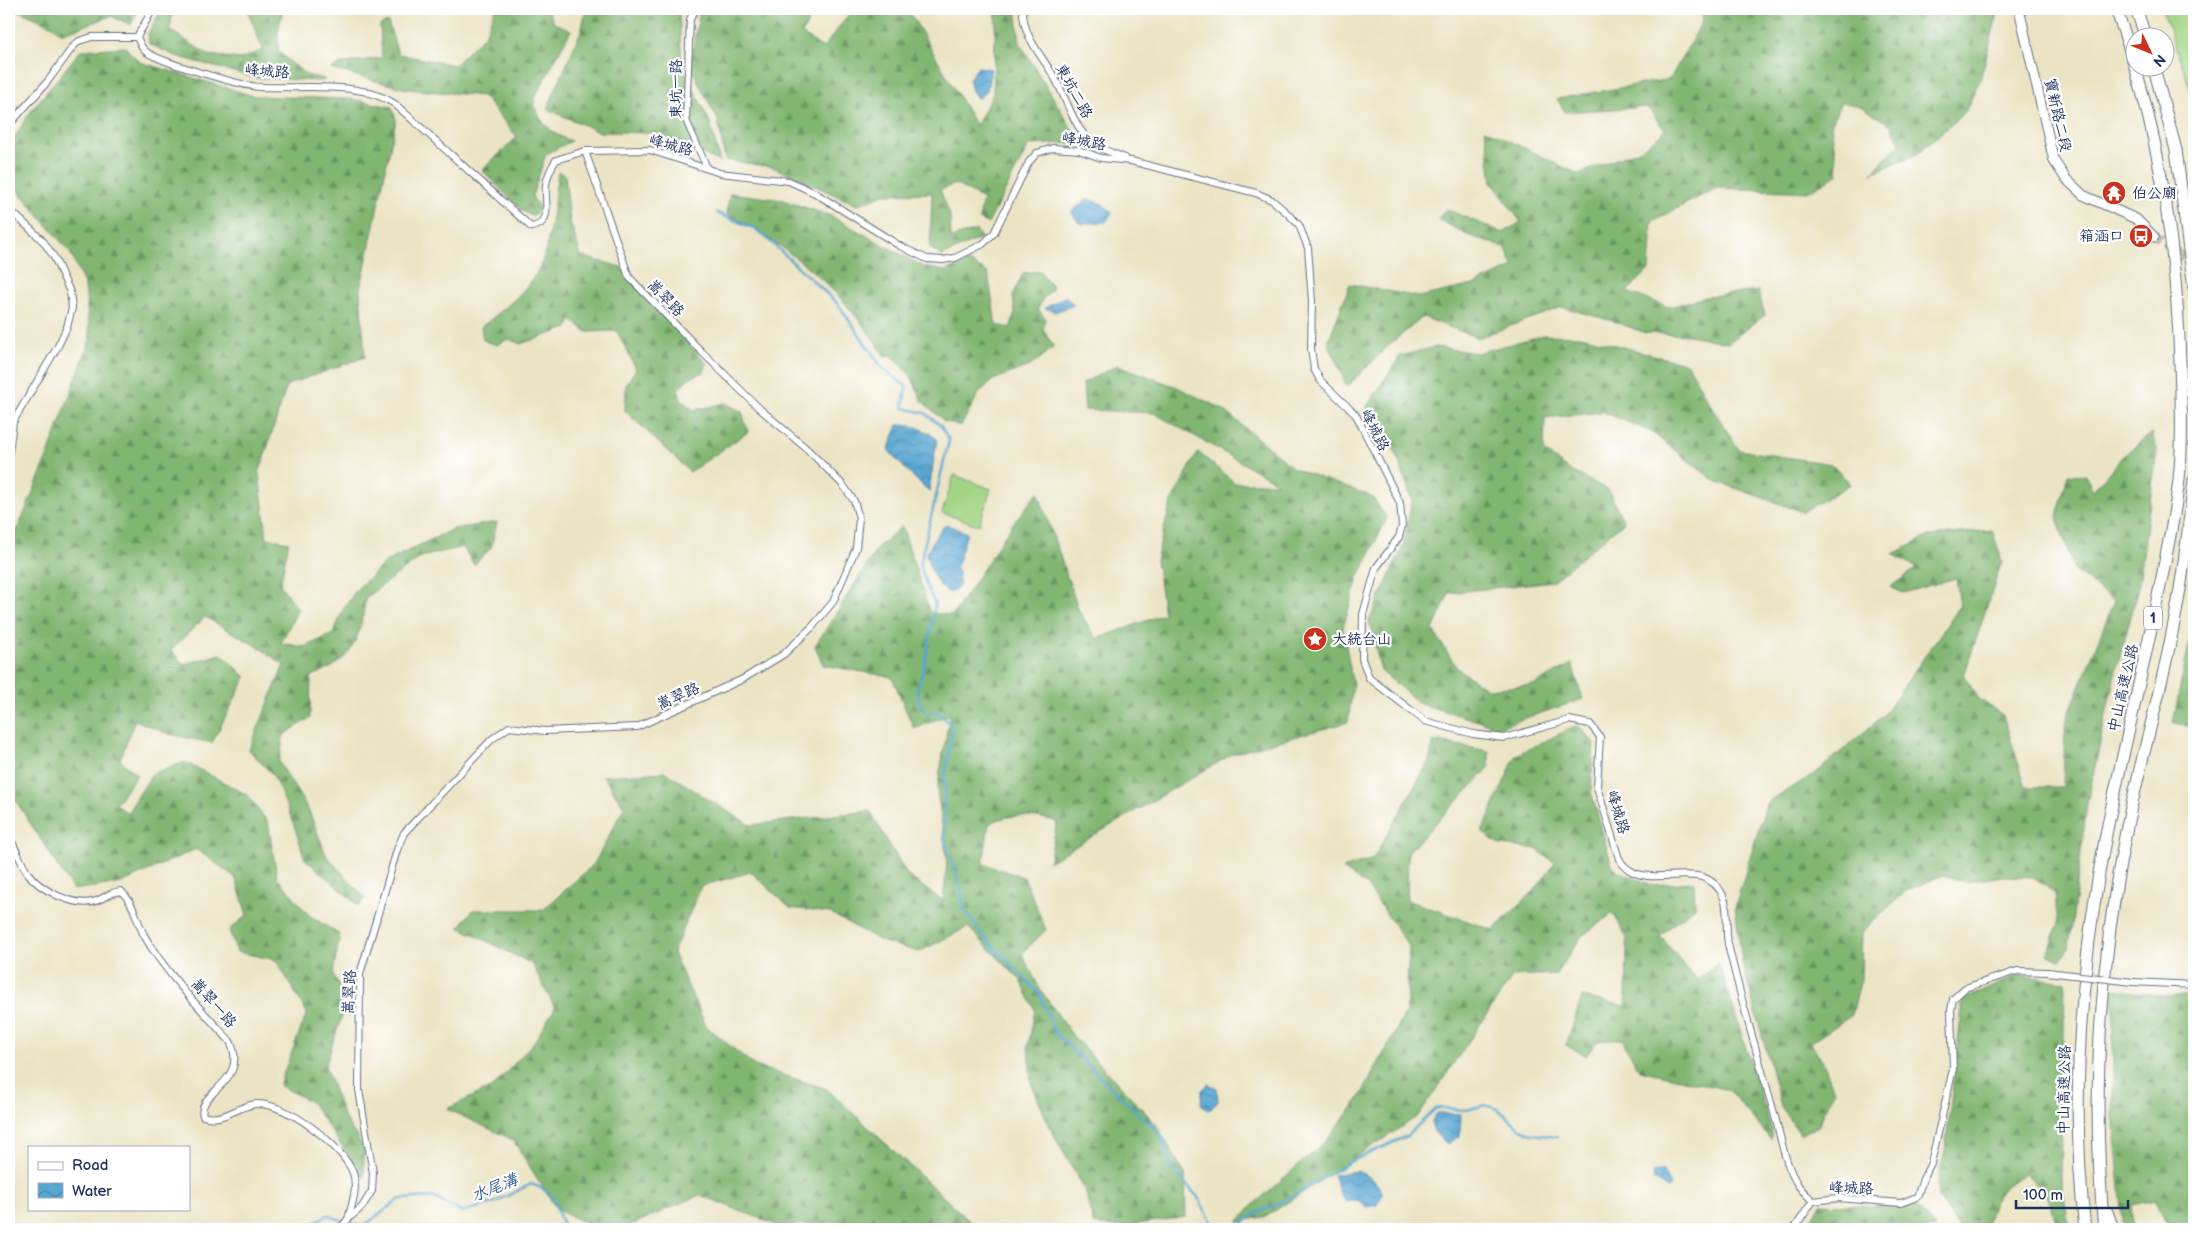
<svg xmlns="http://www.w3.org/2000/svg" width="2203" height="1238" viewBox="0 0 2203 1238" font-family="'Balsamiq Sans','LXGW WenKai TC',sans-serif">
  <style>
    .green { fill: #a2d483; stroke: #5e8270 }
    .forest { fill: url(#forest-firs); stroke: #4e7268 }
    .water { fill: url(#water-waves); stroke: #3a6a98 }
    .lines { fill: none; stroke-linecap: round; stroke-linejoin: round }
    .stream { stroke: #58a6d2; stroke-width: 2.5 }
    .secondary-tunnel { stroke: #c1c0b0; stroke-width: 9; stroke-dasharray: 9 4.5; stroke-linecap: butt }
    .street-casing { stroke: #646e82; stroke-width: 8 }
    .secondary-casing { stroke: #646e82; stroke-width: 11 }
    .highway-casing { stroke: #646e82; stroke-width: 13 }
    .street { stroke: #fff; stroke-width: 6 }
    .secondary { stroke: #fff; stroke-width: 9 }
    .highway { stroke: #fff; stroke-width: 11 }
    .street-bridge-casing { stroke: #646e82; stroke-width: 8; stroke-linecap: butt }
    .street-bridge { stroke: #fff; stroke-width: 6 }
    .labels { text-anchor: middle; stroke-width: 4.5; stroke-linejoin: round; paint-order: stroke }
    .shield { fill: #fff; stroke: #5f6d8e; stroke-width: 1 }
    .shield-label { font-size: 14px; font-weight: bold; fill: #1b2f5e }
    .street-label { font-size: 15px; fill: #1b2f5e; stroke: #fff }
    .poi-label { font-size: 15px; fill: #1b2f5e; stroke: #fff; text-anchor: start }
    .water-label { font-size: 16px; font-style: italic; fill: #335f8c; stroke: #fff }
  </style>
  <defs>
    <pattern id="forest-firs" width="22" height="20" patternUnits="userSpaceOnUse" patternTransform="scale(1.25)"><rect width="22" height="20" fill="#81b671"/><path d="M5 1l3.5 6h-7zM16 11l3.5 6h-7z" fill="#699460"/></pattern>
    <pattern id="water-waves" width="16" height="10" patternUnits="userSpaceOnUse" patternTransform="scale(1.25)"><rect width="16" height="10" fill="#58a6d2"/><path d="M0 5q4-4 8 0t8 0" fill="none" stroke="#4888ae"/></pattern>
  </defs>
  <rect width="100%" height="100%" fill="#fff"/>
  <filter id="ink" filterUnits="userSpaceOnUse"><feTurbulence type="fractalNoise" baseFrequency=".02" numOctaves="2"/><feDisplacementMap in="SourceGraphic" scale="10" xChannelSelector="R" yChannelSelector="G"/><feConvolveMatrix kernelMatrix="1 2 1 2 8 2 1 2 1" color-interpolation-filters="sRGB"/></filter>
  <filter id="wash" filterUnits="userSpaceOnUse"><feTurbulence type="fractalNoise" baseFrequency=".0096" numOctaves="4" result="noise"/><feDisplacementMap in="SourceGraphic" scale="20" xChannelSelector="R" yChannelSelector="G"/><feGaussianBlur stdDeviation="1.12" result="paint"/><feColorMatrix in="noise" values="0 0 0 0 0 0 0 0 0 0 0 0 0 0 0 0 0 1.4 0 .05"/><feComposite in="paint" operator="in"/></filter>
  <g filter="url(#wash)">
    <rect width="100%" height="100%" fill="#ebe4c4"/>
    <!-- green -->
    <g class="green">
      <path d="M 2162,9 L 2194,9 L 2194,99 Z"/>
      <path d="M 954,475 L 991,489 L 979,525 L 942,513 Z"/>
    </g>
    <!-- forest -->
    <g class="forest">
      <path d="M 15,9 L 138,9 L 131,25 L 111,16 L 61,34 L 53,26 Z"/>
      <path d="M 162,9 L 173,9 L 170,30 L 208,55 L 241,59 L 263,50 L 247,9 L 283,9 L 278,31 L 278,51 L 306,75 L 325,79 L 323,81 L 255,78 L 176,56 L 149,44 L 148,33 Z"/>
      <path d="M 495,9 L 548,9 L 554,23 L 571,30 L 534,99 C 536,121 552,134 571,141 L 546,154 L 532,196 L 540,210 L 532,216 L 522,211 L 482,170 L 517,137 L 483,96 L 406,89 L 331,69 L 344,63 L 382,58 L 380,25 L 388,22 L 398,54 L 454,65 L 485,35 Z"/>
      <path d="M 586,9 L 679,9 L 682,66 L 710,122 L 720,162 L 657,133 L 600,132 L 547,109 L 581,31 Z"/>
      <path d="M 700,9 L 814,9 L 802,34 L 823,48 L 853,9 L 908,9 L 976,126 L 993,94 L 996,9 L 1016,9 L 1020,43 L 1074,132 L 1072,143 L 1029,145 L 988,224 L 979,219 L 983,199 L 955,184 L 940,190 L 950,215 L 951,238 L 976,230 L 981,238 L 942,256 L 930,248 L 932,193 L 884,194 L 857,205 L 773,167 L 725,160 L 718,120 L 690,66 Z"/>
      <path d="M 1701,9 L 1999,9 L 1980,80 L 1965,112 L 1917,154 L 1872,173 L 1900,143 L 1891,125 L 1860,106 L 1841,102 L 1831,125 L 1838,174 L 1808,192 L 1717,188 L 1652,221 L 1649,270 L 1627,292 L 1669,307 L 1709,296 L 1758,291 L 1765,315 L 1728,343 L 1689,335 L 1645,333 L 1616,322 L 1562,307 L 1478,338 L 1423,317 L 1390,344 L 1347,387 L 1328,342 L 1350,284 L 1419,297 L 1473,285 L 1513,267 L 1506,248 L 1467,235 L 1438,219 L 1446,209 L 1503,233 L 1521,222 L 1492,182 L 1485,129 L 1578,174 L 1642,149 L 1665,130 L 1647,107 L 1565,112 L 1557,99 L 1670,79 L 1703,20 Z"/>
      <path d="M 125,47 L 140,62 L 254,96 L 351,99 L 392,107 L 396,120 L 360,292 L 365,357 L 287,385 L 259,474 L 267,538 L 289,542 L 280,585 L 298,609 L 281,643 L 304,647 L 333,634 L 344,608 L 357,589 L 387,561 L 453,529 L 497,522 L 491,548 L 474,565 L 463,547 L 421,557 L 366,597 C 359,638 355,662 311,676 L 310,718 L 284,735 L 279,762 L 309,811 L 326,855 L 365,898 L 359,906 L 305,859 L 292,819 L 273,775 L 249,750 L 284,665 L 260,648 L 205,617 L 171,650 L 184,664 L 221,654 L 246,677 L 212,743 L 169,734 L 135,720 L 120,760 L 137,775 L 116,804 L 127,813 L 153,773 L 185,762 L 246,794 L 268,822 L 277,877 L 309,915 L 340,935 L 333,975 L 348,998 L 325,1066 L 344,1117 L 364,1148 L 364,1178 L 311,1102 L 279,1085 L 307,1013 L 276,960 L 237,952 L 229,930 L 247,915 L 235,877 L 196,849 L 121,883 L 73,890 L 9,790 L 9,550 L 43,468 L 90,340 L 85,286 L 70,252 L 9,180 L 9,146 L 31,111 L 81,50 Z"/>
      <path d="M 558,172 L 565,175 L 570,221 L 581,256 L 621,267 L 707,364 L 704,372 L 689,378 L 678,389 L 681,400 L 694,410 L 725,403 L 742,412 L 748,432 L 690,472 L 625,411 L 626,384 L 636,369 L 617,331 L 587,332 L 571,320 L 568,328 L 520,344 L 508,339 L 497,345 L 483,340 L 481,327 C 501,311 522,296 536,274 C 550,254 554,197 558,172 Z"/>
      <path d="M 730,193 L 783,200 L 831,216 L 924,267 L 945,271 L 969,262 L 988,273 L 996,325 L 1010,328 L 1015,313 L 1013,296 L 1023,273 L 1040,271 L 1053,288 L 1042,300 L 1038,309 L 1045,318 L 1043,330 L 1054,347 L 1032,365 L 993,380 L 979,393 L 961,426 L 944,421 L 922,401 L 911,376 L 892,355 L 885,357 C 847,294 792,248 727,214 Z"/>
      <path d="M 1544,335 L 1581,336 L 1688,364 L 1706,398 L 1739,450 L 1831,464 L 1851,484 L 1803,512 L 1715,481 L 1651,432 L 1603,412 L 1545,418 L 1544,451 L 1571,471 L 1608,490 L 1624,522 L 1553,581 L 1449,593 L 1433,630 L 1457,668 L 1487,689 L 1533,685 L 1572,664 L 1583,699 L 1499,727 L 1420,704 L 1381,671 L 1369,621 L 1403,546 L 1412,500 L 1396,453 L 1366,408 L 1400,356 L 1436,347 L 1477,353 Z"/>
      <path d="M 1118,365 L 1177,387 L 1224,410 L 1293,468 L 1371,496 L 1387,518 L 1358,578 L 1343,628 L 1353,686 L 1348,722 L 1232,754 L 1049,862 L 1057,822 C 1036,815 1009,812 989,824 L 983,864 L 1024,877 L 1046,930 L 1022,954 L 1040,989 L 1073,1036 L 1156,1124 L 1185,1174 L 1186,1217 L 1115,1227 L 1093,1224 L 1085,1190 L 1053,1134 L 1031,1083 L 1028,1046 L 1035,1010 L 1021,981 L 968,927 L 919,952 L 880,941 L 830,913 L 790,908 L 751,872 L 701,886 L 673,953 L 706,1026 L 755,1066 L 827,1089 L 978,1229 L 850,1229 L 842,1222 L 779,1226 L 700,1195 L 622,1229 L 599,1229 L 557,1210 L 513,1140 L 447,1109 L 494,1086 L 534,1042 L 555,1008 L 532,964 L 459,927 L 473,910 L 543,910 L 594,864 L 624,807 L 603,776 L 665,772 L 750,825 L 870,811 L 908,876 L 943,901 L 947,861 L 937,789 L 950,714 L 914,729 L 892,677 L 823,665 L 815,646 L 879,546 L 902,526 L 930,613 L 953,615 L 1012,525 L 1038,492 L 1079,611 L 1097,639 L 1164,614 L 1156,560 L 1171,502 L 1198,452 L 1235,483 L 1278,483 L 1154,413 L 1085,410 L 1083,383 Z"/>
      <path d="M 2152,433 L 2157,450 L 2138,591 L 2114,678 L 2087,804 L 2069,948 L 2060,960 L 2048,955 L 2058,925 L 2055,894 L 2034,877 L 2003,876 L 1965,882 L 1943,875 L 1906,891 L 1862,932 L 1861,979 L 1852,1015 L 1810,1043 L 1823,1062 L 1834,1091 L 1818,1127 L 1800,1134 L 1781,1106 L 1742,962 L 1735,907 L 1767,802 L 1816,773 L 1883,716 L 1960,606 L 1956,578 L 1903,593 L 1890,587 L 1917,568 L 1893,554 L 1929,536 L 1992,530 L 2002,561 L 1964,676 L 1979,699 L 2003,715 L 2026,787 L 2063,787 L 2065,724 L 2114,601 L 2074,570 L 2057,517 L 2068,474 L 2085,475 L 2093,490 L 2123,457 Z"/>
      <path d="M 2194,619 L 2194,728 L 2173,722 Z"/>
      <path d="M 1578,725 L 1594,743 L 1591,792 L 1613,869 L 1652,885 L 1694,882 L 1695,906 L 1660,936 L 1697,980 L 1719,963 L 1772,1131 L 1771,1140 L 1729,1090 L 1639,1070 L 1622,1039 L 1597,1041 L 1586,1056 L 1566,1045 L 1582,997 L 1626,1006 L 1627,938 L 1613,913 L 1582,936 L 1556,974 L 1513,976 L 1418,1116 L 1267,1216 L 1238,1222 L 1254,1204 L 1326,1141 L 1359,1099 L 1406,1012 L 1409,946 L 1366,885 L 1343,869 L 1373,859 L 1429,761 L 1434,741 L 1489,751 L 1489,768 L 1408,852 L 1407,900 L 1493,930 L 1535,890 L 1555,863 L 1536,849 L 1500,845 L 1482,832 L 1516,755 Z"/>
      <path d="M 2018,975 L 2065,982 L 2061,1180 L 2070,1229 L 2056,1229 C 2054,1201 2044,1191 2025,1173 C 1997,1191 1993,1197 1985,1229 L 1960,1229 L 1938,1198 L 1937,1183 L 1945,1151 L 1963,1000 Z"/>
      <path d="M 2113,989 L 2163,996 L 2194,994 L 2194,1229 L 2169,1229 L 2155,1200 L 2131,1205 L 2133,1229 L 2124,1229 L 2113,1116 Z"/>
      <path d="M 1820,1204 L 1917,1207 L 1936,1229 L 1805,1229 Z"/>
    </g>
    <!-- water -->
    <g class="water">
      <path d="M 978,67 L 991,69 L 987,91 L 978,99 L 972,91 L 969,79 Z"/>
      <path d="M 1087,199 L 1103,204 L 1112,212 L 1106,222 L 1080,224 L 1071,212 Z"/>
      <path d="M 1066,296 L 1074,305 L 1055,312 L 1045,308 Z"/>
      <path d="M 898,425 C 915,425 924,429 937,439 L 929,491 L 911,475 L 888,450 Z"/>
      <path d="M 946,524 L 967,533 L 957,566 L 960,586 L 950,593 C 935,585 931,570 926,554 L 938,533 Z"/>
      <path d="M 1208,1084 L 1217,1088 L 1218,1102 L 1209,1111 L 1201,1104 L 1202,1090 Z"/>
      <path d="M 1437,1113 L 1461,1114 L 1460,1136 L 1447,1144 L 1434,1132 L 1431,1122 Z"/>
      <path d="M 1662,1170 L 1670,1182 L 1671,1186 L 1666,1188 L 1654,1180 L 1653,1173 Z"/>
      <path d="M 1356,1171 C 1369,1175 1378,1182 1383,1194 L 1377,1205 L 1367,1207 L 1358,1201 L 1346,1201 L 1341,1196 L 1333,1175 Z"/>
    </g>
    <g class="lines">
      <!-- stream -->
      <g class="stream">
        <path d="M 717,213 L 758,230 L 838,304 L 883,369 L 906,386 L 903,408 L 925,413 L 941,426 L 949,440 L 920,564 L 928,590 L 935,603 L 926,659 L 917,690 L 920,706 L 927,714 L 937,712 L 953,726 L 945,775 L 944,838 L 961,889 L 963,908 L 982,935 L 1039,993 L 1055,1033 L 1161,1135 L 1171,1168 L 1197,1196 L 1216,1229"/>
        <path d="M 142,1229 C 154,1220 171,1224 184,1229"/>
        <path d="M 304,1229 L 327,1215 L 362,1227 L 400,1199 L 433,1197 L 462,1212 L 493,1203 L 531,1184 C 564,1195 551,1208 566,1229"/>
        <path d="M 1235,1229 L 1256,1213 L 1284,1201 L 1352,1161 L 1407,1136 L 1436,1108 L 1467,1110 L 1485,1105 L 1498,1109 L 1521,1129 L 1532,1134 L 1557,1137"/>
      </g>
    </g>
  </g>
  <g filter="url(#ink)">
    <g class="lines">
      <!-- secondary-tunnel -->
      <path class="secondary-tunnel" d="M 2154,237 L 2194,265"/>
      <!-- street casing -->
      <g class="street-casing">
        <g id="street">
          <path d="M 153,9 L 137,37 C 139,41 141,47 144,50 C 154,61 243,86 260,87 C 304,89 357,80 395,104 L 531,227 C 554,224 544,201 546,185 C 547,176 551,168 556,160 L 585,151 L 650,150 L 720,173 L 789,181 L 815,193 L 900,246 L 927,259 L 943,260 L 955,258 L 983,244 L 994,233 L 1029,162 L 1037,153 L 1053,148 L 1079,150 L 1101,158 L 1131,161 L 1256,193 L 1272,200 L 1286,212 L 1299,225 L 1308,248 L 1312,301 L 1311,349 L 1314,369 L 1320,380 L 1356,415 L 1400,503 L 1402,526 L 1399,537 L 1376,568 L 1363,614 L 1362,659 L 1369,678 L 1425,721 L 1473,734 L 1504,738 L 1569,720 L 1590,724 L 1600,737 L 1597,787 L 1619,859 C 1643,899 1704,850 1724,898 C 1729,909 1725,930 1728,944 C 1741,1001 1758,1056 1774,1113 C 1781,1137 1784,1163 1798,1185 C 1802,1191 1808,1196 1813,1201 L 1838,1198 L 1901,1203 L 1917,1197 L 1923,1179 L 1931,1163 L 1953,1069 L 1951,1011 L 1953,999 L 1965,988 L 2017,971 L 2047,972"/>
          <path d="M 696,9 L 690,19 L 686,120 L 707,168"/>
          <path d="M 1023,9 C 1022,39 1046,59 1058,84 C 1067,102 1074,124 1087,138 C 1096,148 1113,153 1125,158"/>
          <path d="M 9,125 L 48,81 L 72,48 L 79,41 L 92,37 L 137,37"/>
          <path d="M 9,209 L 43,241 L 54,257 L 70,292 L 72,308 L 67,327 L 58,346 L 13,422 L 9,452"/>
          <path d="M 9,837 C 16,848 20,861 27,872 C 39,890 75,908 96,901 C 107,897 107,893 121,891 C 135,904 136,920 144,935 C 163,970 203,1012 230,1041 C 250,1083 196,1091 203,1116 C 223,1123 238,1105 257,1104 C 287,1103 343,1146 353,1173 C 358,1188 352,1204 348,1219"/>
          <path d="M 2133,982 L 2194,985"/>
          <path d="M 340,1229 L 348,1219 L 362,1207 L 372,1191 L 373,1173 L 359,1090 L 360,974 L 397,850 L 404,833 L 492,739 L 509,727 L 545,731 L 637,727 L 743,679 L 784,654 L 813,626 L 833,602 L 856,548 L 859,518 L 854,501 L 843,485 L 807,449 L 760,409 L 702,352 L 629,277 L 585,151"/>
          <path d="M 1794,1229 L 1813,1201"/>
        </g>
      </g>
      <!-- secondary casing -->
      <g class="secondary-casing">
        <path id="secondary" d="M 2019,9 L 2054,161 L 2066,179 L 2083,195 L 2136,219 L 2154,237"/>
      </g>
      <!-- highway casing -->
      <g class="highway-casing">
        <g id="highway">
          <path d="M 2136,9 L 2146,38"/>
          <path d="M 2154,68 L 2176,150 L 2194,288"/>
          <path d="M 2107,1212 L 2113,1229"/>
          <path d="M 2085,1229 C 2067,1073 2086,913 2122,760 C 2136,698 2150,635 2163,572 C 2169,538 2178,502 2180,468 C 2183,433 2181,397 2180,362 C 2176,239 2158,125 2116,9"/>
          <path d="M 2104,1229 C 2091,1096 2100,963 2126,831 C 2139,766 2158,703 2171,638 C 2182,586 2188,533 2194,480"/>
        </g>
      </g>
      <!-- street -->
      <use href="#street" class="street"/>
      <!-- secondary -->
      <use href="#secondary" class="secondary"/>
      <!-- highway -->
      <use href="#highway" class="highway"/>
      <!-- street-bridge casing -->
      <g class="street-bridge-casing">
        <path id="street-bridge" d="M 2047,972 L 2133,982"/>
      </g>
      <!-- street-bridge -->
      <use href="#street-bridge" class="street-bridge"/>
    </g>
  </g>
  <!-- icons -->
  <defs>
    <g id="temple-disc" transform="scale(1.25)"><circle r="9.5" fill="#c8321e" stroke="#fff"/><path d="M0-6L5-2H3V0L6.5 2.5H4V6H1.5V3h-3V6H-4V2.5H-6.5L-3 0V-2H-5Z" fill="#fff"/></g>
    <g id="bus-disc" transform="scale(1.25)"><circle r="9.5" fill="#c8321e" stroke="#fff"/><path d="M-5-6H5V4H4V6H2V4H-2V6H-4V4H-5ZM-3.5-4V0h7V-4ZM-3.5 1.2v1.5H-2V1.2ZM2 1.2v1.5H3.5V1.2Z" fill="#fff"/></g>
    <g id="sight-disc" transform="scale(1.25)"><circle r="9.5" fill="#c8321e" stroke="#fff"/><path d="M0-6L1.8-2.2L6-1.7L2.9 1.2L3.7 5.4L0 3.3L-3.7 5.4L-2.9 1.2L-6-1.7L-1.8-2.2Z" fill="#fff"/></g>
  </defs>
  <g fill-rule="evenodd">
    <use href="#temple-disc" x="2114" y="193"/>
    <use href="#bus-disc" x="2141" y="236"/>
    <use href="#sight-disc" x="1315" y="639"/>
  </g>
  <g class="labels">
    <!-- shield labels -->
    <rect class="shield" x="2144" y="606.5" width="18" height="23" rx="4"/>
    <g class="shield-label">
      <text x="2153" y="623">1</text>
    </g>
    <!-- street labels -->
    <g class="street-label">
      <text transform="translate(267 71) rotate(4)" y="5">峰城路</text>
      <text transform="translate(676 89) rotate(-90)" y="5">東坑一路</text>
      <text transform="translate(1074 91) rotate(61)" y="5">東坑二路</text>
      <text transform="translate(2058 115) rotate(77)" y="5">寶新路二段</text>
      <text transform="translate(1084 141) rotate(10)" y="5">峰城路</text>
      <text transform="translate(671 145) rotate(15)" y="5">峰城路</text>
      <text transform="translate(666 298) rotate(46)" y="5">嵩翠路</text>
      <text transform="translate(1375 430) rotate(63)" y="5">峰城路</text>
      <text transform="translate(2123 688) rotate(-77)" y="5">中山高速公路</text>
      <text transform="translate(678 696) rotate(-24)" y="5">嵩翠路</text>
      <text transform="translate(1618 812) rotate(73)" y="5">峰城路</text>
      <text transform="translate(349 992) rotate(-87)" y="5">嵩翠路</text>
      <text transform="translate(214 1003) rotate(49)" y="5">嵩翠一路</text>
      <text transform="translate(2064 1090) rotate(-89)" y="5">中山高速公路</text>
      <text transform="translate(1851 1188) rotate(1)" y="5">峰城路</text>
    </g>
    <!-- poi labels -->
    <g class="poi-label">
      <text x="2132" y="198">伯公廟</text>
      <text x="2124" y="241" text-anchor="end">箱涵口</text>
      <text x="1332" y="644">大統台山</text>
    </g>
    <!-- water labels -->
    <g class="water-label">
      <text transform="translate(494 1187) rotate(-22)" y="6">水尾溝</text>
    </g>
  </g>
  <!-- margin -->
  <rect width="2203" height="1238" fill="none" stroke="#fff" stroke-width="30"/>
  <!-- legend -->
  <rect x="28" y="1146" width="162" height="65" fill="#ffffff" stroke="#a4acbf"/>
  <rect x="38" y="1162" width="25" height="8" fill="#ffffff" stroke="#a4acbf"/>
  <text x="72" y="1170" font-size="15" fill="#1b2f5e">Road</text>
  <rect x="38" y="1183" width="25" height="15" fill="url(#water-waves)" stroke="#a4acbf"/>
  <text x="72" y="1196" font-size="15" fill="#1b2f5e">Water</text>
  <!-- north arrow -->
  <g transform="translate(2150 52) rotate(133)"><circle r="24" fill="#ffffff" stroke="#a4acbf"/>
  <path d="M0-4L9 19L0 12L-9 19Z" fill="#c8321e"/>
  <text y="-8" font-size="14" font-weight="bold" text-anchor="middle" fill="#1b2f5e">N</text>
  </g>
  <!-- scale -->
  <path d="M2016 1200v8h112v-8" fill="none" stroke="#1b2f5e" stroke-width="2.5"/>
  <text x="2023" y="1200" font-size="15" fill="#1b2f5e" stroke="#ffffff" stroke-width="4" paint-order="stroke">100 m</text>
</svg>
